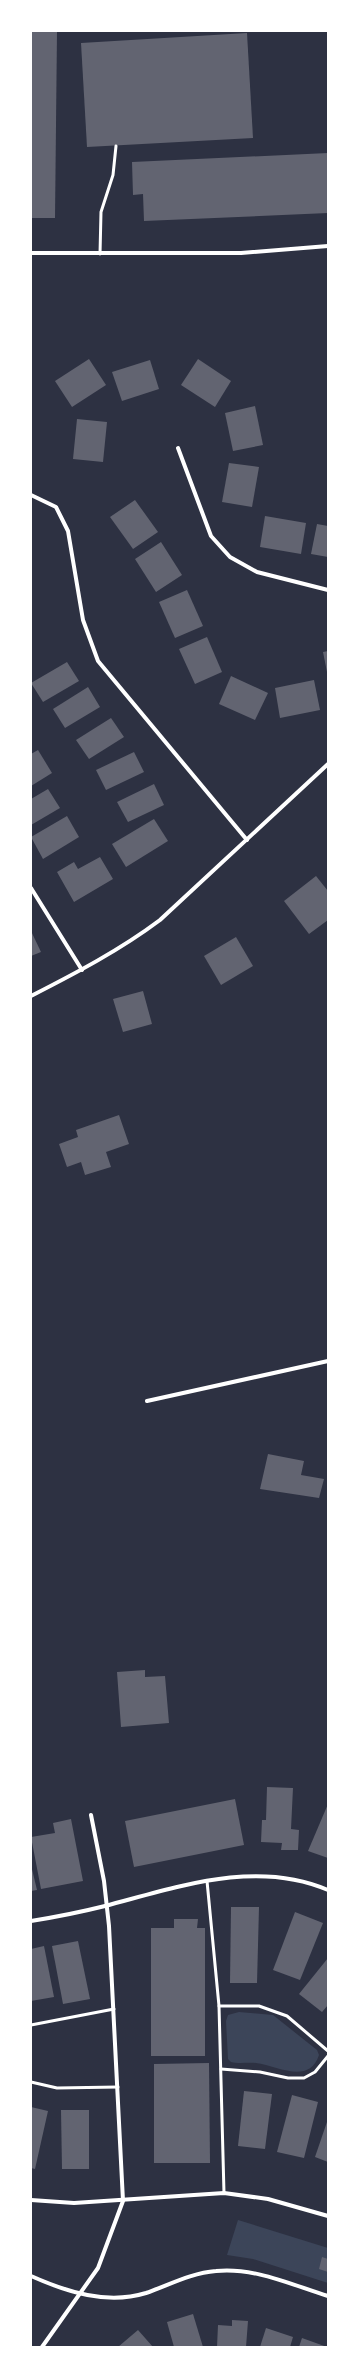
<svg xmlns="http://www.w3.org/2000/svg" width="359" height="2378" viewBox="0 0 359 2378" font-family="'Zilla Slab',serif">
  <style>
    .green { fill: #3c4559 }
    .building { fill: #626471 }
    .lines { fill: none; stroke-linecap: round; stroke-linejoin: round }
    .service { stroke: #fff; stroke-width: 3 }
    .minor { stroke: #fff; stroke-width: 4 }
  </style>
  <rect width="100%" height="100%" fill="#2d3142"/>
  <!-- green -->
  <g class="green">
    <path d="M 239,2012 L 273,2015 L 317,2050 L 319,2055 C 309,2085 278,2066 256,2063 C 248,2062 239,2064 231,2062 L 228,2059 L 226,2021 L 228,2015 Z"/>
    <path d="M 238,2220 L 328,2248 L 328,2283 L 253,2259 L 227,2255 Z"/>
  </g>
  <!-- building -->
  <g class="building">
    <path d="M 31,31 L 57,31 L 55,218 L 31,218 Z"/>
    <path d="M 247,33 L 253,138 L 87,147 L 81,43 Z"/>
    <path d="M 328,153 L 328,213 L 144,221 L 143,194 L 133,195 L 132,162 Z"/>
    <path d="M 89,359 L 106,385 L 72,407 L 55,381 Z"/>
    <path d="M 198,359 L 231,381 L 215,407 L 181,385 Z"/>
    <path d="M 150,360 L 159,389 L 122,401 L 112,372 Z"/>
    <path d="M 255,406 L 263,445 L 233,451 L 225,413 Z"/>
    <path d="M 77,419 L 107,422 L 103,462 L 73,459 Z"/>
    <path d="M 229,463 L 259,467 L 252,507 L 222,502 Z"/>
    <path d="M 135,500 L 158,532 L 133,549 L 110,517 Z"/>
    <path d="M 265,516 L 306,523 L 301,554 L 260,547 Z"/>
    <path d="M 317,524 L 328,526 L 328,557 L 311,554 Z"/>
    <path d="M 161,542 L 182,575 L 156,592 L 135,559 Z"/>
    <path d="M 187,590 L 203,626 L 175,638 L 159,602 Z"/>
    <path d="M 207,637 L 222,672 L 195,684 L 179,649 Z"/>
    <path d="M 328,651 L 328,672 L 327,672 L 323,652 Z"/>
    <path d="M 67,662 L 79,681 L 43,702 L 31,683 Z"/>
    <path d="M 231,676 L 268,693 L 255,720 L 219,704 Z"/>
    <path d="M 314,680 L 320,710 L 280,718 L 275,688 Z"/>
    <path d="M 88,687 L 100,707 L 65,728 L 53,709 Z"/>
    <path d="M 111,718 L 124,737 L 89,759 L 76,740 Z"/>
    <path d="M 38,750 L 52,773 L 31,786 L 31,754 Z"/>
    <path d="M 134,752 L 144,772 L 106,790 L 96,770 Z"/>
    <path d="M 154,784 L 164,805 L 128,822 L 117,802 Z"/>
    <path d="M 48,789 L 60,808 L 31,825 L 31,799 Z"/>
    <path d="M 67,816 L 79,837 L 43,859 L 31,837 Z"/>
    <path d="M 154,819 L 168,841 L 126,867 L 112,844 Z"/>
    <path d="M 100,857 L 113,879 L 74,902 L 57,872 L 74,862 L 78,869 Z"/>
    <path d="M 316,876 L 328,891 L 328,920 L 309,934 L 284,901 Z"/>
    <path d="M 31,931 L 41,952 L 31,956 Z"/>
    <path d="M 236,937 L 253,966 L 221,985 L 204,956 Z"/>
    <path d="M 143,991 L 152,1024 L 123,1032 L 113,999 Z"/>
    <path d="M 119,1115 L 129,1144 L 106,1152 L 111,1167 L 85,1175 L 81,1162 L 67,1167 L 59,1144 L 78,1137 L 76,1130 Z"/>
    <path d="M 268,1454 L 304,1461 L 301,1475 L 324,1479 L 319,1498 L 260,1489 Z"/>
    <path d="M 145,1670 L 145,1677 L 165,1676 L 169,1723 L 121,1727 L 117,1672 Z"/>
    <path d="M 267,1787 L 293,1788 L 291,1829 L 299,1830 L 298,1850 L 281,1850 L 282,1843 L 261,1842 L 262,1820 L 266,1820 Z"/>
    <path d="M 235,1799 L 244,1845 L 134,1867 L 125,1821 Z"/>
    <path d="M 328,1804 L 328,1858 L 308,1851 Z"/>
    <path d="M 71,1819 L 83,1881 L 41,1889 L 31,1837 L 55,1833 L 53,1823 Z"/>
    <path d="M 31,1865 L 37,1890 L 31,1891 Z"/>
    <path d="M 231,1907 L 259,1907 L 257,1983 L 230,1983 Z"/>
    <path d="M 295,1912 L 323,1923 L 300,1980 L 273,1970 Z"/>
    <path d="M 174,1919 L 198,1919 L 197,1928 L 205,1928 L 205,2056 L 151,2056 L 151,1928 L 174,1928 Z"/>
    <path d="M 78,1941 L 90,1999 L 63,2004 L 52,1946 Z"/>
    <path d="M 44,1946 L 54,1997 L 31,2001 L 31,1949 Z"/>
    <path d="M 328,1958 L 328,2005 L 322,2012 L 299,1994 Z"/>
    <path d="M 209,2063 L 210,2163 L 154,2163 L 154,2064 Z"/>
    <path d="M 244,2091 L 272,2094 L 265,2149 L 238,2146 Z"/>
    <path d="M 292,2095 L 318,2102 L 304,2158 L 277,2152 Z"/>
    <path d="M 31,2107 L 48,2111 L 35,2169 L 31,2168 Z"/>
    <path d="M 61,2110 L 89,2110 L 89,2169 L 62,2169 Z"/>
    <path d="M 328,2119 L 328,2162 L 315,2157 Z"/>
    <path d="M 322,2257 L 328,2259 L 328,2272 L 319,2269 Z"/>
    <path d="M 193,2314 L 203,2347 L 174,2347 L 167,2322 Z"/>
    <path d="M 232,2320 L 248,2321 L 246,2347 L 217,2347 L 218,2325 L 232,2326 Z"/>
    <path d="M 266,2328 L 293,2337 L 290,2347 L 260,2347 Z"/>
    <path d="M 138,2330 L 153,2347 L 118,2347 Z"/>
    <path d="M 302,2338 L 327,2347 L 299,2347 Z"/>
  </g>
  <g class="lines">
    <!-- service -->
    <g class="service">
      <path d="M 100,254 L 101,212 L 113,175 L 116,146"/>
      <path d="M 207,1881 L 219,2006 L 224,2193"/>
      <path d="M 219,2006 L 259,2006 L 287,2016 L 328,2051"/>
      <path d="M 31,2025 L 114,2009"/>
      <path d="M 221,2069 L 260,2072 L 288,2078 L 304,2078 L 315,2072 L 328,2056"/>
      <path d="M 31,2082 L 57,2088 L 118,2087"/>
    </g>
    <!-- minor -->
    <g class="minor">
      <path d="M 31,253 L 241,253 L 328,246"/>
      <path d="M 178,448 L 211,536 L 230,557 L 257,572 L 328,590"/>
      <path d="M 31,495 L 56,507 L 68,531 L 83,620 L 98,661 L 247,840"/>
      <path d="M 31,888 L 82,970"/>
      <path d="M 31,996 C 76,973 120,950 160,920 L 328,764"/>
      <path d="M 147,1401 L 328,1361"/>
      <path d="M 31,1921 C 56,1917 81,1912 105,1906 C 178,1887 256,1859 328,1890"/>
      <path d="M 31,2200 L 74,2203 L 224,2193 L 268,2199 L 328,2216"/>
      <path d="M 31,2276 C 67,2292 107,2305 146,2293 C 169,2285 191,2273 216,2271 C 254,2267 292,2285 328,2296"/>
      <path d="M 42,2347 L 98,2268 L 123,2201 L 109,1926 L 104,1881 L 91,1815"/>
    </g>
  </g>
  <!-- border -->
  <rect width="359" height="2378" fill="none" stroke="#ffffff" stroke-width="64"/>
</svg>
